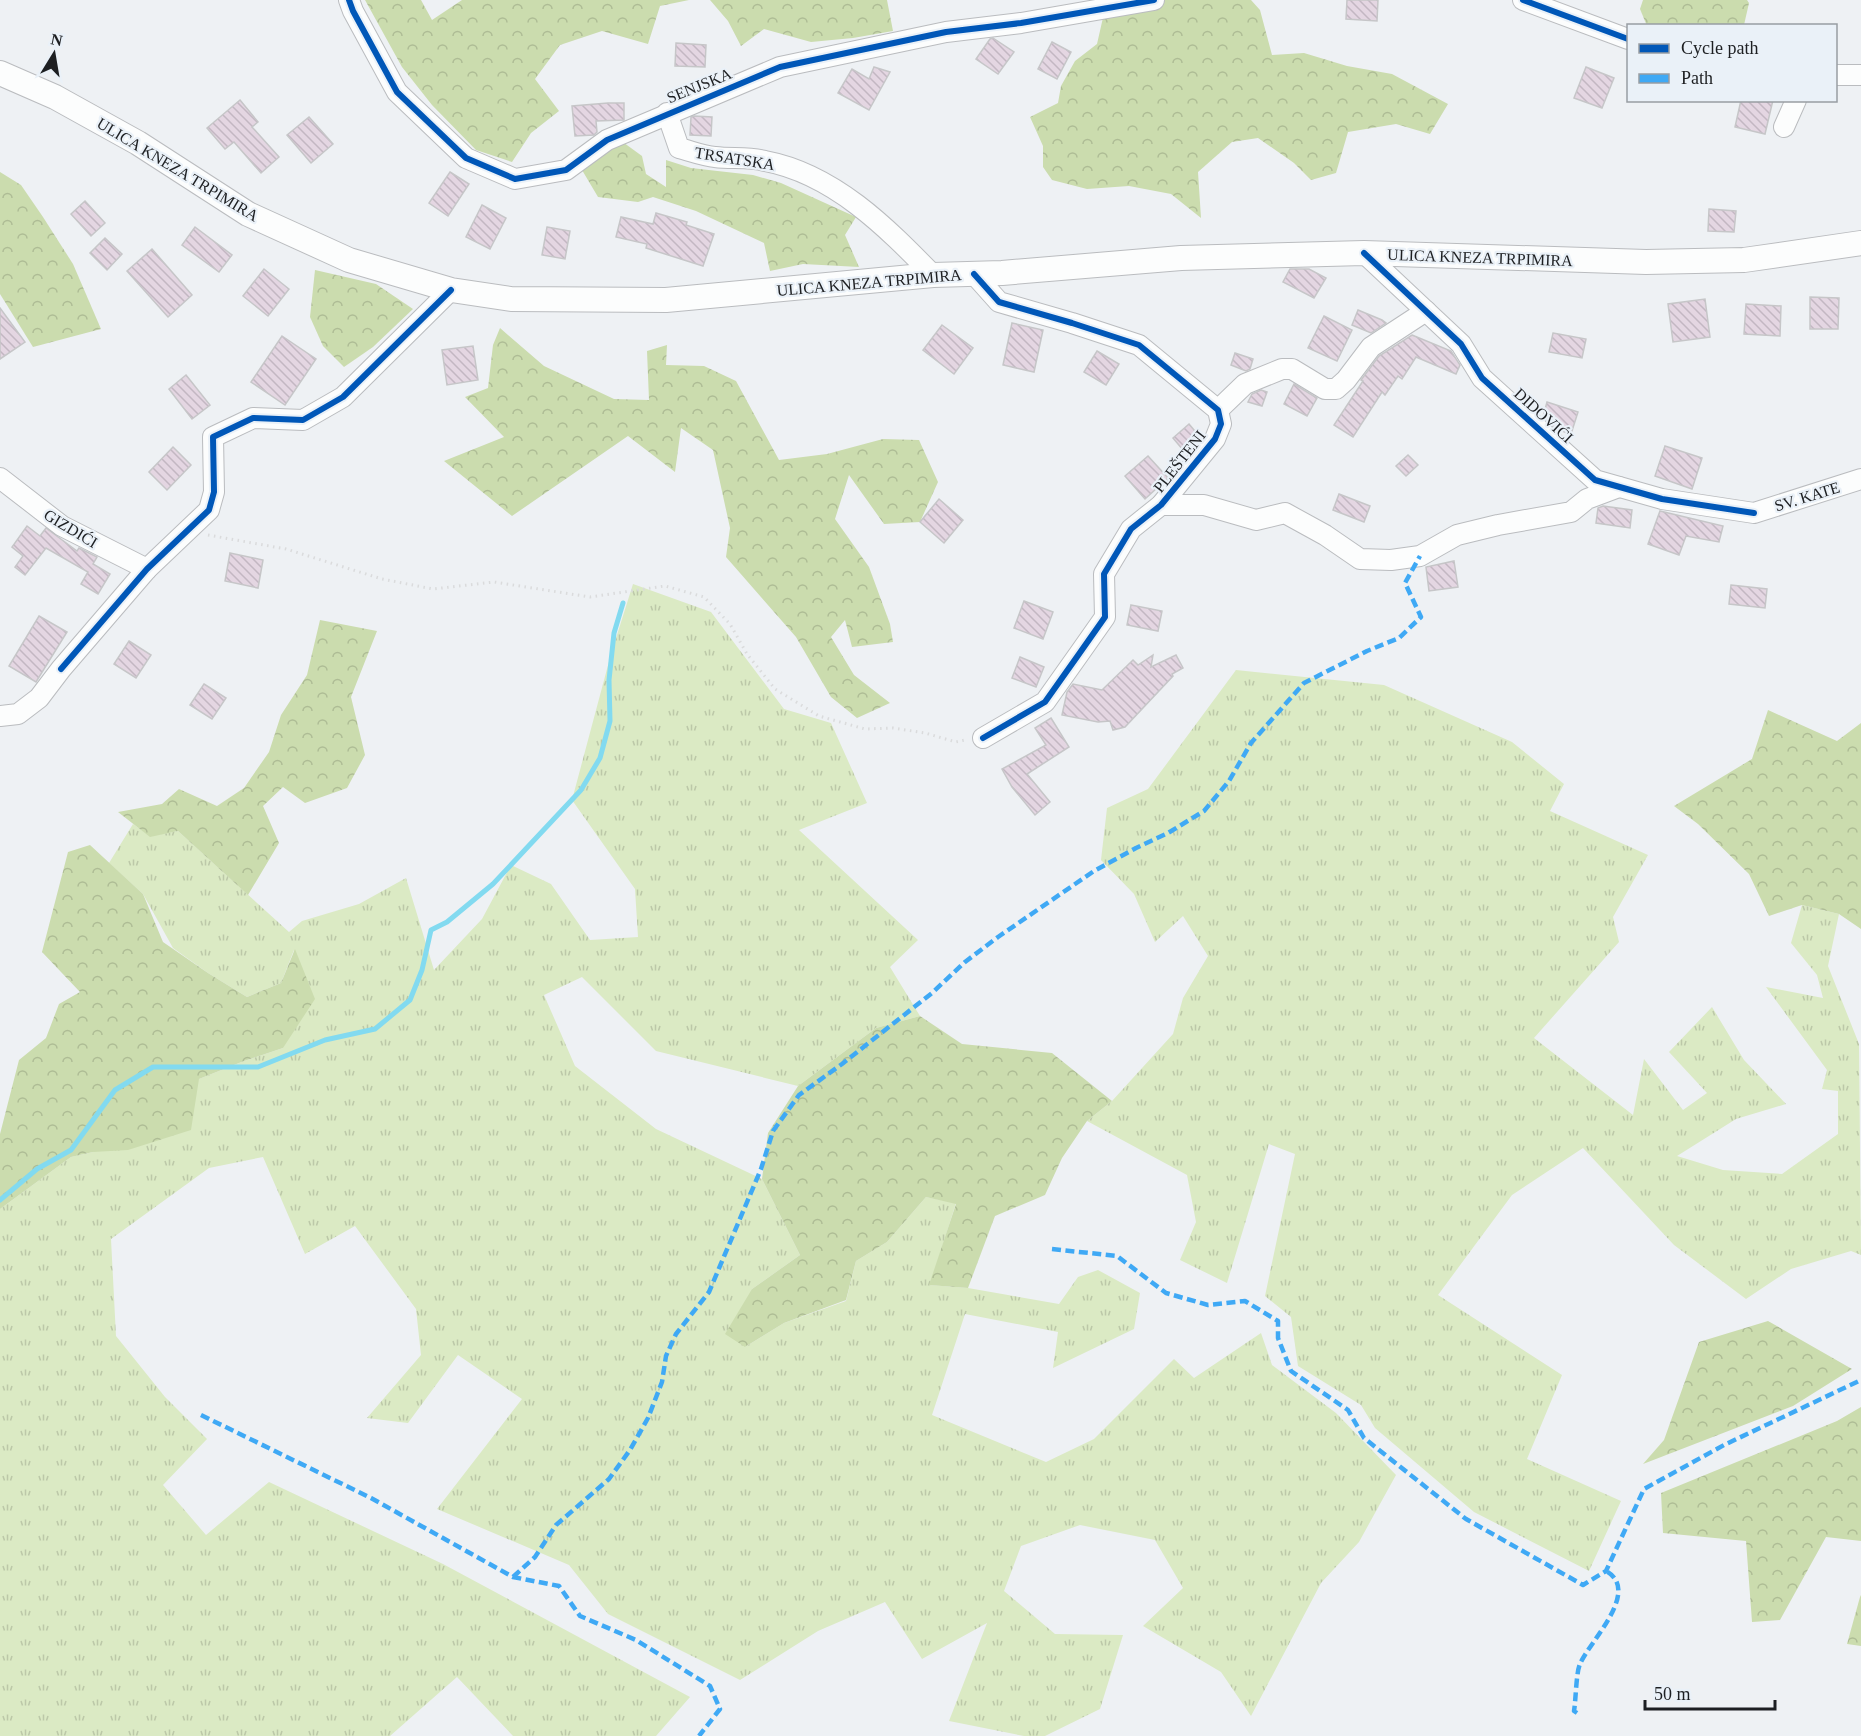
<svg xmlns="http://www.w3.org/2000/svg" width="1861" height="1736" viewBox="0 0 1861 1736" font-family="'Times New Roman',serif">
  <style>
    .grass { fill: url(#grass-tufts) }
    .forest { fill: url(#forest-crowns) }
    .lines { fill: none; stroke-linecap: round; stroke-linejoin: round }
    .stream { stroke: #82daf0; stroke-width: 5 }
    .building { fill: url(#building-back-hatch); stroke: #c6c6c8; stroke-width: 1.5 }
    .minor-casing { stroke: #babcbf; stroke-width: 22 }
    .major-casing { stroke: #babcbf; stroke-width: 26 }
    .path { stroke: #dadbdc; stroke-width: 3; stroke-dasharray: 1.5 4.5; stroke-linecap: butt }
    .minor { stroke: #fcfdfd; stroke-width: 20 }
    .major { stroke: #fcfdfd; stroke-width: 24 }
    .quiet { stroke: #3fa9f5; stroke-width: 4.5; stroke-dasharray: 9 4.5; stroke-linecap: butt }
    .cycleway-casing { stroke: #eaf1f8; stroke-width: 10 }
    .cycleway { stroke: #0057b8; stroke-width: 6 }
    .labels { text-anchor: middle; stroke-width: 4.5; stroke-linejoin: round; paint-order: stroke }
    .street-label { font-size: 16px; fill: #1d1f22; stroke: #eaf1f8 }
  </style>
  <defs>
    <pattern id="grass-tufts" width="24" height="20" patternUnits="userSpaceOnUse" patternTransform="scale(1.5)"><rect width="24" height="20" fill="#dbeac4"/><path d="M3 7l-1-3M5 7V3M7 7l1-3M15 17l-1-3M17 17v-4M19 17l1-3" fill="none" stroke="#bcc8a8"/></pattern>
    <pattern id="forest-crowns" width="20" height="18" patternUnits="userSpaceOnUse" patternTransform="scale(1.5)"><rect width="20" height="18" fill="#cbdcae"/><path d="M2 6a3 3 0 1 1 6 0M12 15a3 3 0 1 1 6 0" fill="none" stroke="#aebc95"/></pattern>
    <pattern id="building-back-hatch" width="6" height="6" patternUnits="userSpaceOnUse" patternTransform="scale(1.5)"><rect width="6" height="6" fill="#e4d6e2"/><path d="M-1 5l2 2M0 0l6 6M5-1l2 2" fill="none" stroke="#c3b7c2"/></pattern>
  </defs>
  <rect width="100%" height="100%" fill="#eef1f4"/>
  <!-- grass -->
  <g class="grass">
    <path d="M 633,584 L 711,612 L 784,709 L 831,723 L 867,803 L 799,830 L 918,940 L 890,967 L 920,1016 L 876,1028 L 798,1086 L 656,1051 L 582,977 L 544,995 L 575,1066 L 656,1129 L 762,1179 L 800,1255 L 752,1289 L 745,1347 L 784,1323 L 846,1301 L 856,1261 L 887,1242 L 926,1197 L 956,1203 L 930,1285 L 968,1288 L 1059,1304 L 1078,1277 L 1098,1270 L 1140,1293 L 1134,1329 L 1053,1368 L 1058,1332 L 965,1314 L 932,1415 L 1046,1462 L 1094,1439 L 1174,1359 L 1194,1378 L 1261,1333 L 1272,1365 L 1336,1413 L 1396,1475 L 1359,1542 L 1321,1583 L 1251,1716 L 1221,1672 L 1143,1626 L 1183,1588 L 1155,1540 L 1080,1525 L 1021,1546 L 1004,1591 L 1055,1634 L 1123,1635 L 1100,1709 L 1045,1736 L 1024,1736 L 949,1721 L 987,1623 L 922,1659 L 885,1602 L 818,1631 L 740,1680 L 608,1614 L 569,1565 L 437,1509 L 522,1399 L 458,1355 L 408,1423 L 367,1418 L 421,1355 L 416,1309 L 355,1226 L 305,1254 L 263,1157 L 209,1168 L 111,1239 L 116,1336 L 165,1397 L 207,1439 L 163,1485 L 206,1535 L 269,1482 L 443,1564 L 690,1697 L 656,1736 L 513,1736 L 457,1677 L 390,1736 L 0,1736 L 0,1209 L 71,1157 L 93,1152 L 199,1079 L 244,1061 L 283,1048 L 294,950 L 281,983 L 247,997 L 208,973 L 173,948 L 143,894 L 109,863 L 133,824 L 150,836 L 178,831 L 289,932 L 302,921 L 359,904 L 406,878 L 434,970 L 482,919 L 511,865 L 551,884 L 590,940 L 638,937 L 635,889 L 572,800 L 611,654 Z"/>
    <path d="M 1236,670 L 1384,685 L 1512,742 L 1564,784 L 1550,811 L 1648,855 L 1613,917 L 1619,942 L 1534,1038 L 1633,1115 L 1644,1059 L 1683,1110 L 1707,1093 L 1669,1052 L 1712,1007 L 1744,1060 L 1786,1104 L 1736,1119 L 1677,1156 L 1723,1170 L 1782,1174 L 1838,1134 L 1838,1091 L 1822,1089 L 1827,1070 L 1766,987 L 1823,998 L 1817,975 L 1791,943 L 1802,905 L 1839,914 L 1828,966 L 1859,1044 L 1861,1255 L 1851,1251 L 1791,1269 L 1746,1299 L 1674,1245 L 1583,1148 L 1512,1195 L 1438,1295 L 1562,1375 L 1527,1459 L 1621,1501 L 1589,1571 L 1474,1512 L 1375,1428 L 1361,1405 L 1298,1366 L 1291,1317 L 1265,1296 L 1295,1154 L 1269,1144 L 1227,1283 L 1180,1260 L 1196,1222 L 1187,1175 L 1087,1121 L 1112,1101 L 1173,1034 L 1183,998 L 1208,956 L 1183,916 L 1155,942 L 1134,894 L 1101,860 L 1107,808 L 1148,789 Z"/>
  </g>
  <!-- forest -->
  <g class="forest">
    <path d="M 365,0 L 421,0 L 432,20 L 462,0 L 689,0 L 660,6 L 648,44 L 602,31 L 560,45 L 535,79 L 559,111 L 531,133 L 512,162 L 476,150 L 432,105 L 402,67 Z"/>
    <path d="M 710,0 L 887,0 L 893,31 L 853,38 L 811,42 L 764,29 L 741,46 L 728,21 Z"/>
    <path d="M 1107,0 L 1251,0 L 1260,10 L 1272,55 L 1304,53 L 1347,66 L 1392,74 L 1448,104 L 1430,134 L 1396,124 L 1348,132 L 1336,173 L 1311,180 L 1294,163 L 1258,138 L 1232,142 L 1198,172 L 1201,218 L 1171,194 L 1129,186 L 1087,189 L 1052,180 L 1043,167 L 1043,146 L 1030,117 L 1058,103 L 1061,86 L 1075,61 L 1097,44 Z"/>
    <path d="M 1643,0 L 1747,0 L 1749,3 L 1744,25 L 1647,26 L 1640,9 Z"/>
    <path d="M 620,140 L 642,156 L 646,174 L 666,187 L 666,160 L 691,168 L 753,175 L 781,183 L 856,217 L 845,235 L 859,267 L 803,264 L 770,271 L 764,243 L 696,211 L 653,197 L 638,202 L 598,197 L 582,170 Z"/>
    <path d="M 0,172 L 21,185 L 43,217 L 73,264 L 101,329 L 33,347 L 0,294 Z"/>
    <path d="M 315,270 L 376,284 L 413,309 L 373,347 L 344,367 L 323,346 L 310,317 Z"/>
    <path d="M 500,328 L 544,366 L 614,399 L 649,400 L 647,351 L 667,345 L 666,365 L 704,366 L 736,381 L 779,460 L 827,454 L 883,439 L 919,440 L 938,482 L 920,522 L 884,524 L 849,475 L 835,519 L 869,567 L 890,624 L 893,642 L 852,647 L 845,620 L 831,637 L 854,675 L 890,703 L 857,718 L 831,697 L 796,637 L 726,557 L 730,528 L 713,450 L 681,428 L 675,472 L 628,436 L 512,516 L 444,461 L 504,437 L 465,397 L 488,388 L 493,345 Z"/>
    <path d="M 320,620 L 377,631 L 351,697 L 365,755 L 347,788 L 305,803 L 283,787 L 263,806 L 279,843 L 248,895 L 178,831 L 150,837 L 118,812 L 162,804 L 179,789 L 217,806 L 244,788 L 269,752 L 281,715 L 307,675 Z"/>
    <path d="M 1768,710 L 1837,741 L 1861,723 L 1861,929 L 1839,914 L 1802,905 L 1769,916 L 1749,874 L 1698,824 L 1674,806 L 1752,759 Z"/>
    <path d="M 90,845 L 143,894 L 163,942 L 208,973 L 247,997 L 281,983 L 295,949 L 315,999 L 283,1048 L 244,1061 L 199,1079 L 191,1130 L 128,1150 L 93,1152 L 71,1157 L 0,1209 L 0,1134 L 19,1060 L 46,1038 L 59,1004 L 80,992 L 42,952 L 68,852 Z"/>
    <path d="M 920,1016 L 962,1044 L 1052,1053 L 1112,1101 L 1087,1121 L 1062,1158 L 1045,1195 L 995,1216 L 968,1288 L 929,1285 L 956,1204 L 926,1197 L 887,1242 L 856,1261 L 846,1300 L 784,1323 L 745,1347 L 725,1334 L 752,1289 L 800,1255 L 762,1179 L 768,1133 L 798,1086 L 876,1028 Z"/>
    <path d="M 1768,1321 L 1852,1369 L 1793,1406 L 1643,1464 L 1664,1440 L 1699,1342 Z"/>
    <path d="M 1861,1407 L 1861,1541 L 1826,1537 L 1780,1620 L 1752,1622 L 1746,1541 L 1663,1533 L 1661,1493 L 1837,1421 Z"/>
    <path d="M 1861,1595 L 1861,1646 L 1847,1644 L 1860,1597 Z"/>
  </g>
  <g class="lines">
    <!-- stream -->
    <path class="stream" d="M 0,1200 L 37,1169 L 71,1150 L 115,1090 L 153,1067 L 258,1067 L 325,1040 L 375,1029 L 410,1000 L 422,970 L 431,930 L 447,922 L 493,884 L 581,790 L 600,758 L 610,721 L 609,680 L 614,633 L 623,603"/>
  </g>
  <!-- building -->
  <g class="building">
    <path d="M 1347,0 L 1378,0 L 1377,21 L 1346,19 Z"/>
    <path d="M 993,38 L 1014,52 L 998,74 L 976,59 L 990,39 Z"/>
    <path d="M 1052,42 L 1071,52 L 1057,79 L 1038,69 Z"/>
    <path d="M 676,43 L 706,45 L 705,67 L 675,66 Z"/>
    <path d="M 874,67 L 890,72 L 869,110 L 838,93 L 852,69 L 869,79 Z"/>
    <path d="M 1586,67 L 1614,78 L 1602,108 L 1574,98 Z"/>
    <path d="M 240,100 L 258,122 L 252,127 L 279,157 L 261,173 L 234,142 L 225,149 L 207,128 Z"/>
    <path d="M 1741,100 L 1773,100 L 1765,134 L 1735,127 Z"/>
    <path d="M 608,103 L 624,103 L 624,120 L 596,121 L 597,132 L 594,135 L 575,136 L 572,106 Z"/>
    <path d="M 694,116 L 712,117 L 711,136 L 690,135 L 691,117 Z"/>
    <path d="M 309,117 L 333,144 L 311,163 L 287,135 Z"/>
    <path d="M 450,172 L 469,184 L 448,216 L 429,203 Z"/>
    <path d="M 85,201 L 105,223 L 91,236 L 71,214 Z"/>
    <path d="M 482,205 L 506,218 L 490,249 L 466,237 Z"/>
    <path d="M 1709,209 L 1736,211 L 1734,232 L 1708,231 Z"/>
    <path d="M 656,213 L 687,222 L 686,225 L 714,234 L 703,266 L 646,248 L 647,244 L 616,237 L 621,217 L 653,224 Z"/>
    <path d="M 195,227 L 232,255 L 219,272 L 182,245 Z"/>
    <path d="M 547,227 L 570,231 L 565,259 L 542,255 Z"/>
    <path d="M 105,238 L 122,254 L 107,270 L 90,253 Z"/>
    <path d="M 152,249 L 192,295 L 168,317 L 127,271 Z"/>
    <path d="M 264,269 L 289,289 L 268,316 L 243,296 Z"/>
    <path d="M 1290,269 L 1309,269 L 1326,278 L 1314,298 L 1283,282 Z"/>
    <path d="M 1810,297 L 1839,298 L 1838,329 L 1810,329 Z"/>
    <path d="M 1705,299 L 1710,337 L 1673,342 L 1668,304 Z"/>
    <path d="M 1746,304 L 1781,306 L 1780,336 L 1744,334 Z"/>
    <path d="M 0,308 L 25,342 L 0,359 Z"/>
    <path d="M 1358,310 L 1382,320 L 1386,323 L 1371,333 L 1352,325 Z"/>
    <path d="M 1324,316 L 1352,330 L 1337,361 L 1308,348 Z"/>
    <path d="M 1012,323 L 1043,330 L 1034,372 L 1003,365 Z"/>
    <path d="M 942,325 L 973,348 L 954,374 L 923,350 Z"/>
    <path d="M 1553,333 L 1586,339 L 1582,358 L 1549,352 Z"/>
    <path d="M 1412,335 L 1451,351 L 1460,365 L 1456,374 L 1416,357 L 1402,379 L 1398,376 L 1385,395 L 1382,392 L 1353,437 L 1334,425 L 1363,381 L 1361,380 L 1379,356 Z"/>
    <path d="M 282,336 L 316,359 L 285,405 L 251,382 Z"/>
    <path d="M 473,346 L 478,380 L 447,385 L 442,350 Z"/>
    <path d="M 1097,351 L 1119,364 L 1106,385 L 1084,372 Z"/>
    <path d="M 1235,353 L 1253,359 L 1250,369 L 1246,371 L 1231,365 Z"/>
    <path d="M 186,375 L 210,405 L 192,419 L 169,389 Z"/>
    <path d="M 1294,384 L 1317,398 L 1307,416 L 1284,404 Z"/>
    <path d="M 1261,390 L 1267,392 L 1262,406 L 1248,402 L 1252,394 Z"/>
    <path d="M 1547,402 L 1578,412 L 1571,434 L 1556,429 L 1543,417 Z"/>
    <path d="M 1189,424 L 1199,436 L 1183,450 L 1173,438 Z"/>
    <path d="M 1665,446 L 1702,458 L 1692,489 L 1655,476 Z"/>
    <path d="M 173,447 L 191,465 L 167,490 L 149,472 Z"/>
    <path d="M 1408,455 L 1418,465 L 1406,476 L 1396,466 Z"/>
    <path d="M 1148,456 L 1168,478 L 1145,499 L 1125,476 Z"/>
    <path d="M 1339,494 L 1370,506 L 1364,522 L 1333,510 Z"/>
    <path d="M 939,499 L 963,520 L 944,543 L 920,522 Z"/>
    <path d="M 1603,506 L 1632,510 L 1630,528 L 1596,523 L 1598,508 Z"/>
    <path d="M 1660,511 L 1723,526 L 1719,542 L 1686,536 L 1679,555 L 1648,544 Z"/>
    <path d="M 27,526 L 40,536 L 46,528 L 77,551 L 79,548 L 97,557 L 93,564 L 110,574 L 98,594 L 81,584 L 88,572 L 46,548 L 25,575 L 15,567 L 23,556 L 12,547 Z"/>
    <path d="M 230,553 L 263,560 L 258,588 L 225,581 Z"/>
    <path d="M 1454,561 L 1458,587 L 1429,591 L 1426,567 Z"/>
    <path d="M 1731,585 L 1767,589 L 1765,608 L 1729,604 Z"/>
    <path d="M 1024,601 L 1053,612 L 1043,639 L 1014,628 Z"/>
    <path d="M 1131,605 L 1162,611 L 1158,631 L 1127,625 Z"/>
    <path d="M 39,616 L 67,632 L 36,682 L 9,666 Z"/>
    <path d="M 129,641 L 151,655 L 136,678 L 114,664 Z"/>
    <path d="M 1153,655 L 1151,667 L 1176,655 L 1183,668 L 1172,674 L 1173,676 L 1125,727 L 1113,730 L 1110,721 L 1098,722 L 1062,715 L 1067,692 L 1073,684 L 1102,690 L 1133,660 L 1138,665 Z"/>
    <path d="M 1020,657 L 1044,667 L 1036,687 L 1012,678 Z"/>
    <path d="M 204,684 L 226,698 L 212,719 L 190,705 Z"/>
    <path d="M 1051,718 L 1069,747 L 1027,774 L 1050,802 L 1035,815 L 1012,787 L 1002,769 L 1046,745 L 1035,728 Z"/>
  </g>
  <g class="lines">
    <!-- minor casing -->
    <g class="minor-casing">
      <g id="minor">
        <path d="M 349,0 L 353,11 L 397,92 L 466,158 L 515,179 L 566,170 L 607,140 L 780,67 L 946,32 L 1021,23 L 1154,0"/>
        <path d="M 1523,0 L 1628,39"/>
        <path d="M 1836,75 L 1861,75"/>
        <path d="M 667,113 L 679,148 C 691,151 703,156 715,157 C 731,159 749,157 765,161 C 834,174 886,227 933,275"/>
        <path d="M 1784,127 L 1796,100"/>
        <path d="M 1364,253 L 1461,344 L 1482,378 L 1595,480 L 1662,499 L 1754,513 L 1861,479"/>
        <path d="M 974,274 L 999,302 L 1072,323 L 1139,345 L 1218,410 L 1221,424 L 1215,439 L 1161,505 L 1131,529 L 1104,574 L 1105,617 L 1079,654 L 1045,702 L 983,738"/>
        <path d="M 1218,410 L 1245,384 L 1282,369 L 1292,369 L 1325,389 L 1336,389 L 1346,380 L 1371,347 L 1426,311"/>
        <path d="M 0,478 L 62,526 L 147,569"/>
        <path d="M 1161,505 L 1204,505 L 1256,520 L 1285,513 L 1325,535 L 1360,559 L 1391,560 L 1420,556 L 1457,535 L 1498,525 L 1571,512 L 1587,499 L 1619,487"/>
        <path d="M 0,716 L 18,714 L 39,698 L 61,669 L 147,569 L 209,510 L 214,492 L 213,437 L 253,418 L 303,420 L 343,397 L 451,290"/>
      </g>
    </g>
    <!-- major casing -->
    <g class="major-casing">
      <path id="major" d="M 0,73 L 55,97 L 138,143 L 248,214 L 349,260 L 451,290 L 511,299 L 666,300 L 933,275 L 1002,273 L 1181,258 L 1364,253 L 1646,262 L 1744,260 L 1861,243"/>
    </g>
    <!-- path -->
    <path class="path" d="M 208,535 L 286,549 L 382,579 L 433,589 L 494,582 L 590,597 L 665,586 L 704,597 L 730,624 L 747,654 L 775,689 L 819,716 L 865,729 L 893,728 L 925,733 L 956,742 L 965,740"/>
    <!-- minor -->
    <use href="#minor" class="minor"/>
    <!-- major -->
    <use href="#major" class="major"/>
    <!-- quiet -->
    <g class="quiet">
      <path d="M 1052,1249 L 1117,1256 L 1166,1293 L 1208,1305 L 1245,1301 L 1278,1321 L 1278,1338 L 1291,1371 L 1348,1410 L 1364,1438 L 1466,1519 L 1583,1585 L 1606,1571 L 1644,1489 L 1724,1445 L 1861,1380"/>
      <path d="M 201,1415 L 371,1498 L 513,1577 L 559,1586 L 580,1616 L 636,1640 L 710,1686 L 720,1709 L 699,1736"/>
      <path d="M 513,1577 L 535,1557 L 556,1525 L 609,1479 L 630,1450 L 648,1418 L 662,1382 L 666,1356 L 676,1334 L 709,1292 L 761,1169 L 773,1131 L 799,1095 L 842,1064 L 932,993 L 965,962 L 998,937 L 1094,871 L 1136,848 L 1168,833 L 1204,811 L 1229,781 L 1251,743 L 1304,683 L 1367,651 L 1399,638 L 1421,617 L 1405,583 L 1420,556"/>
      <path d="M 1577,1713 L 1574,1711 C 1576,1699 1576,1673 1580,1664 C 1589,1642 1642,1591 1606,1571"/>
    </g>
    <!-- cycleway casing -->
    <g class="cycleway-casing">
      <g id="cycleway">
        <path d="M 349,0 L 353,11 L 397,92 L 466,158 L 515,179 L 566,170 L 607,140 L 780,67 L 946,32 L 1021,23 L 1154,0"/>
        <path d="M 1523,0 L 1628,39"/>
        <path d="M 1364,253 L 1461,344 L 1482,378 L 1595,480 L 1662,499 L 1754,513"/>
        <path d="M 974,274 L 999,302 L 1072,323 L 1139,345 L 1218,410 L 1221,424 L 1215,439 L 1161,505 L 1131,529 L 1104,574 L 1105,617 L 1079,654 L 1045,702 L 983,738"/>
        <path d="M 61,669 L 147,569 L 209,510 L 214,492 L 213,437 L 253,418 L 303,420 L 343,397 L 451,290"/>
      </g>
    </g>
    <!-- cycleway -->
    <use href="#cycleway" class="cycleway"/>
  </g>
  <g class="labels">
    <!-- street labels -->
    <g class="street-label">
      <text transform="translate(699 85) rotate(-22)" y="6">SENJSKA</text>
      <text transform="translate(735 158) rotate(9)" y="6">TRSATSKA</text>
      <text transform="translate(178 169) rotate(31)" y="6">ULICA KNEZA TRPIMIRA</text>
      <text transform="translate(1480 257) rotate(2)" y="6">ULICA KNEZA TRPIMIRA</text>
      <text transform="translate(869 282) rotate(-5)" y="6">ULICA KNEZA TRPIMIRA</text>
      <text transform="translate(1544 415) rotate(42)" y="6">DIDOVIĆI</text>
      <text transform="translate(1179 461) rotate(-52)" y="6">PLEŠTENI</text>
      <text transform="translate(1807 496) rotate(-17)" y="6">SV. KATE</text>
      <text transform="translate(71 528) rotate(31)" y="6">GIZDIĆI</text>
    </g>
  </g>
  <!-- legend -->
  <rect x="1627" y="24" width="210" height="78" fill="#eaf1f8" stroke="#989da2" stroke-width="1.5"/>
  <rect x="1639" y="44" width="30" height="9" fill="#0057b8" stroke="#989da2" stroke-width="1.5"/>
  <text x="1681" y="54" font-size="18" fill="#1d1f22">Cycle path</text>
  <rect x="1639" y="74" width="30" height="9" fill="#3fa9f5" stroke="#989da2" stroke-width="1.5"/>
  <text x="1681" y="84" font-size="18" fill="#1d1f22">Path</text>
  <!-- north arrow -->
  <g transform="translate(54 54) rotate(11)" stroke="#eaf1f8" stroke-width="4.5" paint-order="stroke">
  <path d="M0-4.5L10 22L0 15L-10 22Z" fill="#1d1f22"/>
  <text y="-9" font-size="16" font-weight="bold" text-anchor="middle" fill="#1d1f22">N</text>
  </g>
  <!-- scale -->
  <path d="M1645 1700v9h130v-9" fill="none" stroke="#1d1f22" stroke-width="3"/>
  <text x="1654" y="1700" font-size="18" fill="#1d1f22" stroke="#eaf1f8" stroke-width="4.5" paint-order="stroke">50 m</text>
</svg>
